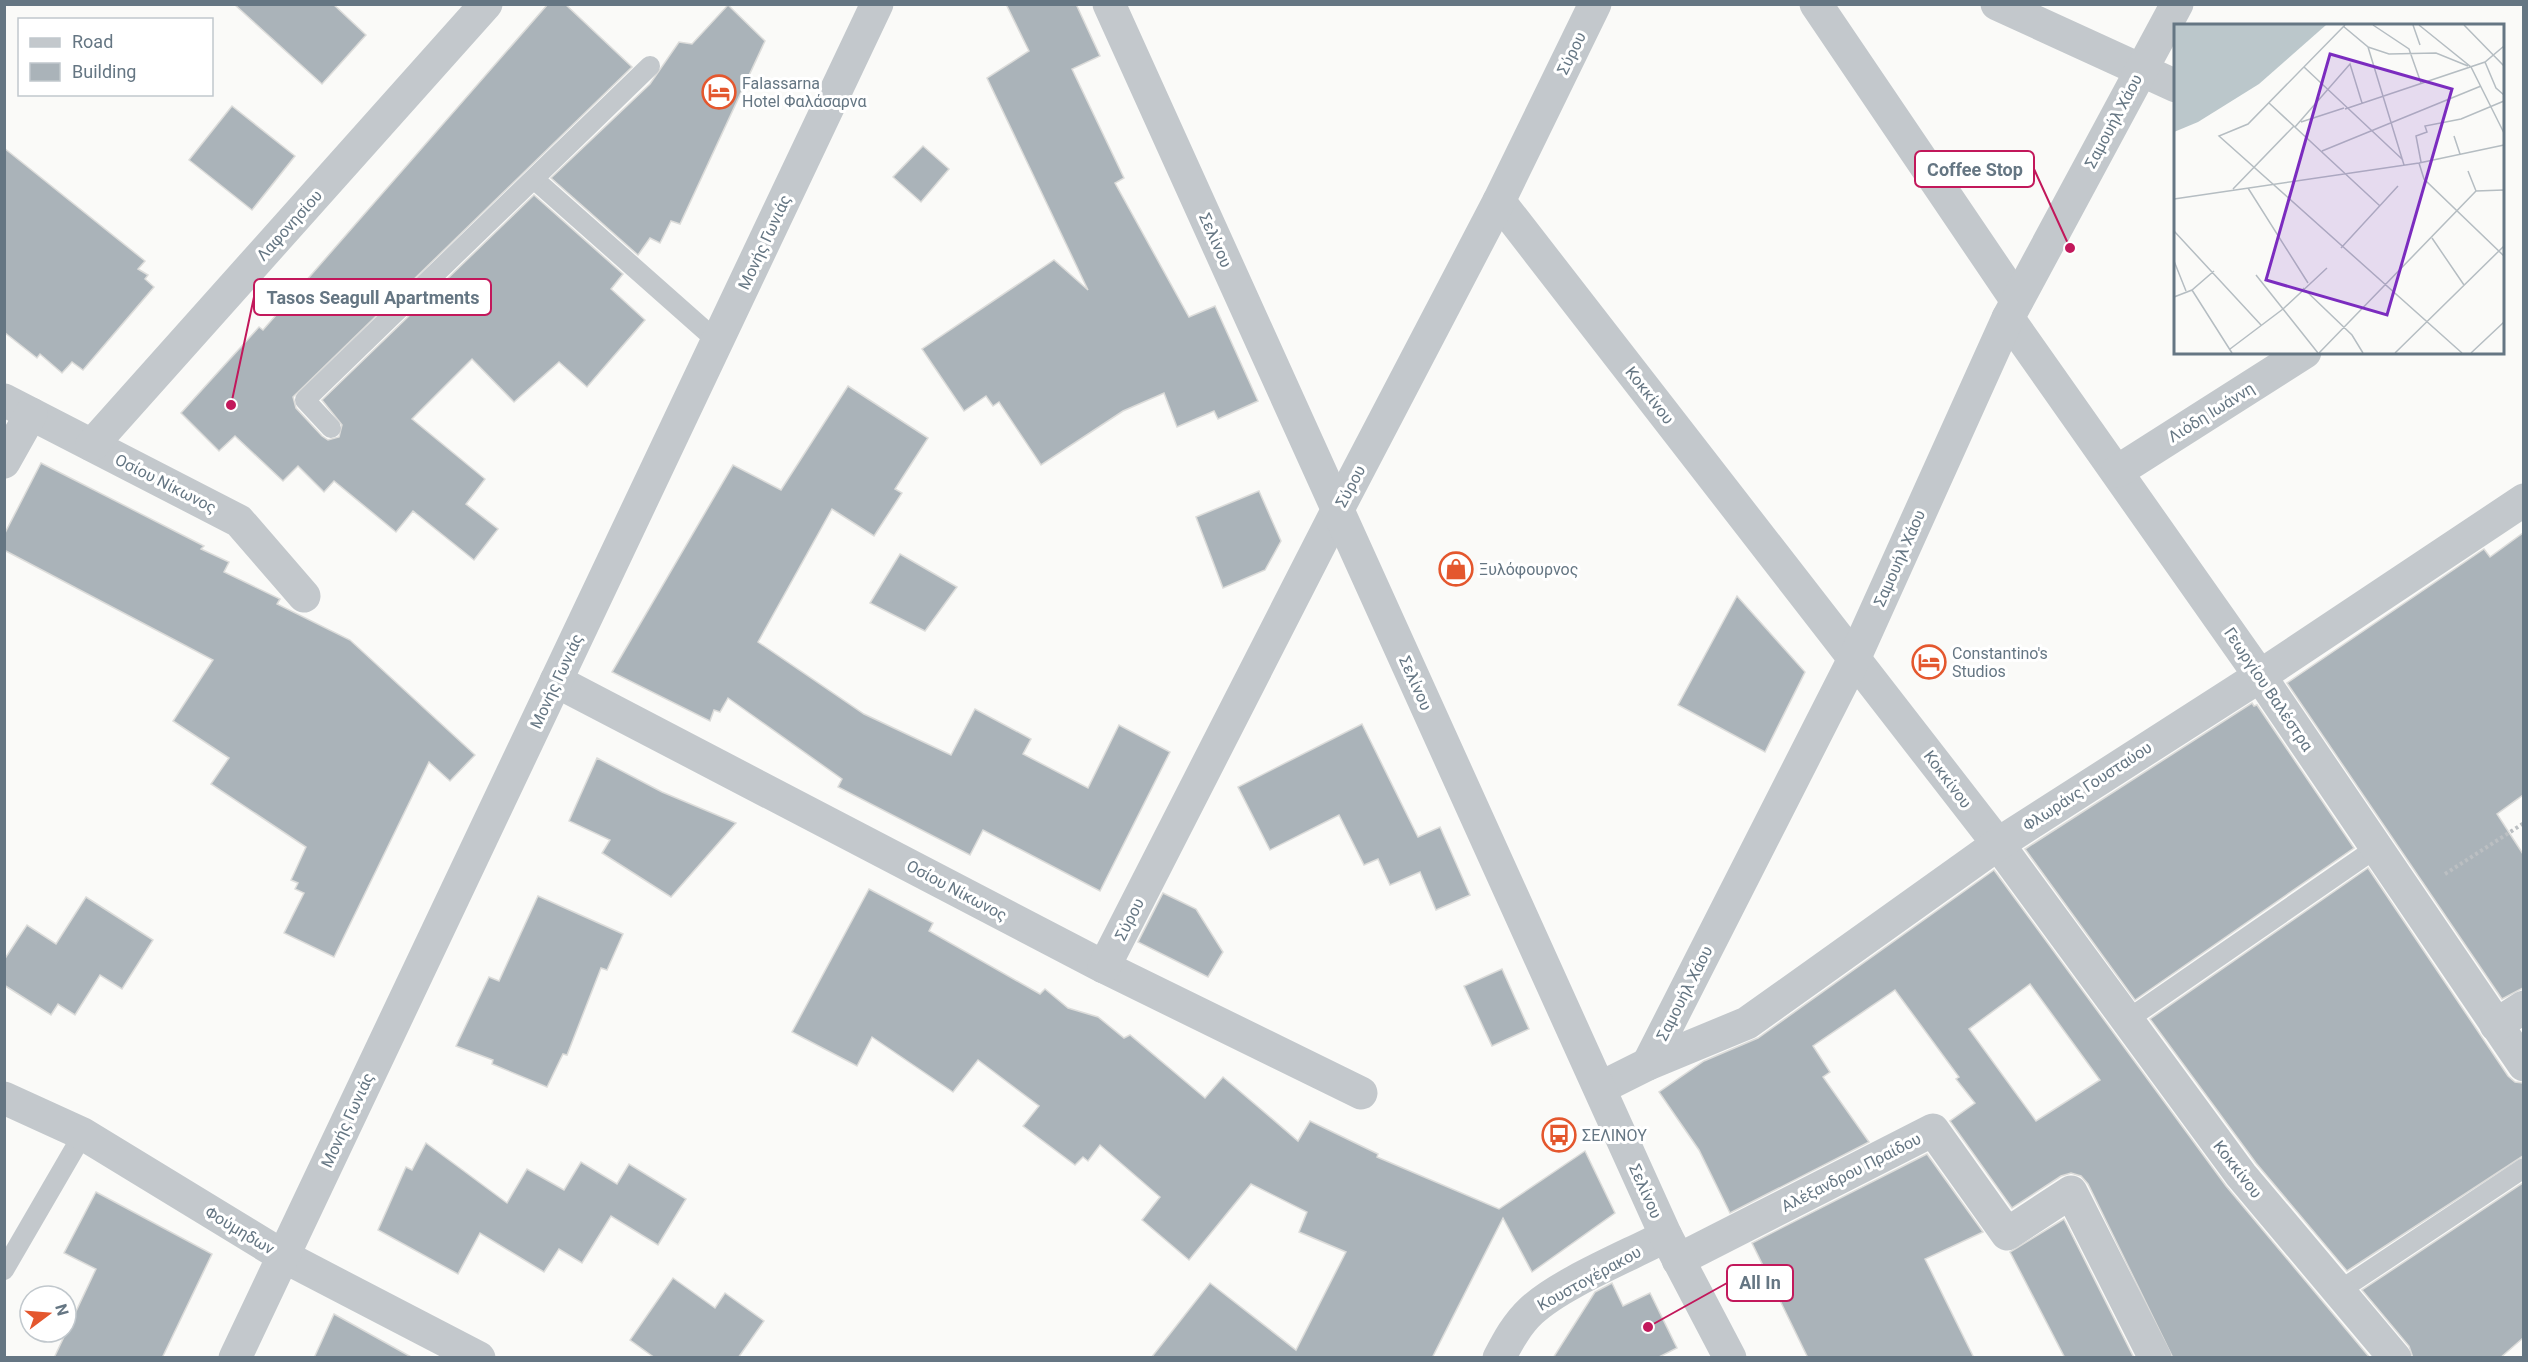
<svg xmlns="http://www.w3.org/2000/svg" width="2528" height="1362" viewBox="0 0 2528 1362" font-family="Roboto,sans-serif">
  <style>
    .building { fill: #aab3b9; stroke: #dcdcda; stroke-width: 1.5; fill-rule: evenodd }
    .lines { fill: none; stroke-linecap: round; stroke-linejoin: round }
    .path { stroke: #bbbfc2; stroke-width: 4; stroke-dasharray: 3 3; stroke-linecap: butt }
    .service { stroke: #c3c8cc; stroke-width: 20 }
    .minor { stroke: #c3c8cc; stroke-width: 33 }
    .tertiary { stroke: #c3c8cc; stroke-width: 33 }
    .labels { text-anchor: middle; stroke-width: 6; stroke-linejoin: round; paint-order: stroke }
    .street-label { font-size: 16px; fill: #657683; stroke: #fff }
    .poi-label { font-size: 16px; fill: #657683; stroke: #fff; text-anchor: start }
    .inset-road { fill: none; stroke: #b5bdc2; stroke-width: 1.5 }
    .view { fill: #7b2cbf; fill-opacity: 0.15; stroke: #7b2cbf; stroke-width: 3 }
    .inset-edge { fill: none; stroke: #657683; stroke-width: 3 }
    .leader { fill: none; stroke: #c2185b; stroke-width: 2 }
    .callout-dot { fill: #c2185b; stroke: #fff; stroke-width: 2 }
    .callout { fill: #fff; stroke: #c2185b; stroke-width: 2 }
    .callout-label { font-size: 18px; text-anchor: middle; font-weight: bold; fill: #657683 }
  </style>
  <rect width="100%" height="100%" fill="#fafaf8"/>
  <!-- building -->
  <g class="building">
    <path d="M 234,4 L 333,4 L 366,35 L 322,84 Z"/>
    <path d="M 548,4 L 565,4 L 632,67 L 293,397 L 296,408 L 322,436 L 328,440 L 339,437 L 342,425 L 322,400 L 534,195 L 623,274 L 611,289 L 645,320 L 587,387 L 559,362 L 514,402 L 472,359 L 412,419 L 485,479 L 466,504 L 498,529 L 474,560 L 413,511 L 396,532 L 334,481 L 324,492 L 298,466 L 283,481 L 235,436 L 219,451 L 181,413 L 259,327 L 263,330 Z"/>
    <path d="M 1006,4 L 1076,4 L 1100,56 L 1072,69 L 1124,178 L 1115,183 L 1189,317 L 1215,306 L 1258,401 L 1218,419 L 1214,411 L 1177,427 L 1164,393 L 1123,411 L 1041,465 L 999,402 L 993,406 L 986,396 L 964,411 L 922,349 L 1054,260 L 1088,290 L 987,78 L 1029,51 Z"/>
    <path d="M 728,5 L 765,41 L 680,224 L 671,221 L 660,243 L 650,238 L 638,255 L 551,178 L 650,84 L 679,42 L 692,44 Z"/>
    <path d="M 232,106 L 295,156 L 252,210 L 189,160 Z"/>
    <path d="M 923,146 L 949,169 L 921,202 L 893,177 Z"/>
    <path d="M 4,148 L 145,261 L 138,269 L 148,275 L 145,279 L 154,287 L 83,370 L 72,362 L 62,373 L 40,354 L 37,358 L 4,332 Z"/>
    <path d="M 848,386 L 928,438 L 895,489 L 902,493 L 874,536 L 832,509 L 758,642 L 864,714 L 951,755 L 975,709 L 1031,739 L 1023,754 L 1088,788 L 1119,725 L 1170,752 L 1100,891 L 983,830 L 970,855 L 838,787 L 842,779 L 728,698 L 720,712 L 714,710 L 710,721 L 612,672 L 733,465 L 781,490 Z"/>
    <path d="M 41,463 L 204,546 L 201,549 L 229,562 L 224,572 L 280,599 L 277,604 L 350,640 L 475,755 L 450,781 L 429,762 L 334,957 L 284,933 L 304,893 L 295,889 L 298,883 L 291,880 L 306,847 L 211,784 L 229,758 L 173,721 L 213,660 L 4,550 L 4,535 Z"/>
    <path d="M 1259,491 L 1281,541 L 1265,570 L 1223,588 L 1196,517 Z"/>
    <path d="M 2523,533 L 2523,795 L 2497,814 L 2523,854 L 2523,988 L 2502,999 L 2287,683 L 2484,549 L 2490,557 Z"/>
    <path d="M 900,554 L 957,587 L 925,631 L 870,603 Z"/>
    <path d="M 1737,596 L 1805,672 L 1765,752 L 1678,705 Z"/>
    <path d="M 2252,703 L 2254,706 L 2257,705 L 2354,848 L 2135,1000 L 2025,849 Z"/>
    <path d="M 1362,724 L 1418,837 L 1440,827 L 1470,895 L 1436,910 L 1420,872 L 1390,885 L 1378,859 L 1364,865 L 1339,815 L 1270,850 L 1238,787 Z"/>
    <path d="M 597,758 L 662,792 L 736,823 L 671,897 L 602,853 L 610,840 L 569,821 Z"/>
    <path d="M 2368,868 L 2508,1076 L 2515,1082 L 2523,1083 L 2523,1156 L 2347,1271 L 2256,1163 L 2150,1019 Z"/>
    <path d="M 1994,870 L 2226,1186 L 2370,1358 L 2173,1358 L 2088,1184 L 2081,1176 L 2071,1173 L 2061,1176 L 2012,1208 L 1950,1121 L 1975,1103 L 1956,1079 L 1959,1077 L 1895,990 L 1813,1046 L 1830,1072 L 1823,1077 L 1869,1142 L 1730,1213 L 1699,1150 L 1659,1092 L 1704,1061 L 1758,1038 ZM 2030,984 L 2100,1080 L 2036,1121 L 1969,1029 Z"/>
    <path d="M 869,889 L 933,923 L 929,931 L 1040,994 L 1045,989 L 1068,1008 L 1098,1017 L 1124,1038 L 1130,1035 L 1205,1098 L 1223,1077 L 1298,1141 L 1310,1121 L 1378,1154 L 1377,1157 L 1499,1209 L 1585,1151 L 1615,1213 L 1532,1272 L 1503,1218 L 1432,1358 L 1151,1358 L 1210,1283 L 1296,1350 L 1346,1252 L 1299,1232 L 1307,1212 L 1251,1184 L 1189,1260 L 1142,1220 L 1160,1197 L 1100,1145 L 1088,1161 L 1083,1157 L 1075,1165 L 1023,1126 L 1039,1106 L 978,1060 L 953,1092 L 872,1037 L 857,1066 L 792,1032 Z"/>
    <path d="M 1163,893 L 1196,909 L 1223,952 L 1208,977 L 1138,942 Z"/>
    <path d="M 538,896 L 623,934 L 607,970 L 601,968 L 567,1055 L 563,1054 L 547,1087 L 492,1064 L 493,1060 L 456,1046 L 489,977 L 499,981 Z"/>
    <path d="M 86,897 L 153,940 L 122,989 L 100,975 L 75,1015 L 58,1004 L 51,1015 L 4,985 L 4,960 L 27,925 L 56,944 Z"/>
    <path d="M 1502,969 L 1529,1029 L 1492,1046 L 1464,986 Z"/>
    <path d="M 426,1143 L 507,1203 L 527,1169 L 564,1190 L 581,1162 L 617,1184 L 629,1164 L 686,1199 L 658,1245 L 611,1216 L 582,1263 L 559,1249 L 544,1272 L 480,1233 L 458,1274 L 378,1230 L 406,1167 L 412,1170 Z"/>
    <path d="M 1927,1154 L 1983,1232 L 1925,1259 L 1974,1358 L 1808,1358 L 1752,1243 Z"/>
    <path d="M 2523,1183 L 2523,1338 L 2500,1358 L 2413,1358 L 2409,1346 L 2362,1290 Z"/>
    <path d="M 96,1192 L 212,1254 L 162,1358 L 54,1358 L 96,1269 L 64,1253 Z"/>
    <path d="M 2064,1219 L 2134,1358 L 2065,1358 L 2010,1252 Z"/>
    <path d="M 673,1278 L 715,1308 L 725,1293 L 764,1321 L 738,1358 L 655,1358 L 630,1340 Z"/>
    <path d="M 1612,1283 L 1623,1306 L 1650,1293 L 1677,1348 L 1657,1358 L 1553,1358 L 1595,1292 Z"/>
    <path d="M 334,1314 L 413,1358 L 314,1358 Z"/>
  </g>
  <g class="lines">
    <!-- path -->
    <path class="path" d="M 2445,874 L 2524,823"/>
    <!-- service -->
    <g class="service">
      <path d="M 534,179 L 717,341"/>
      <path d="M 331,428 L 305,400 L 650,66"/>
      <path d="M 2127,1020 L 2376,848"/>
      <path d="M 4,1270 L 83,1134"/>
      <path d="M 2339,1291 L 2524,1168"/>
    </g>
    <!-- minor -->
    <g class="minor">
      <path d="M 1816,4 L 2017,301"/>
      <path d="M 1997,4 L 2176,86"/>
      <path d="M 1499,201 L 1998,844 L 2241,1175 L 2395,1358"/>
      <path d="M 2008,318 L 2260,676 L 2524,1065"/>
      <path d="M 4,400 L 239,521 L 304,596"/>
      <path d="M 92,445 L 486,4"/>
      <path d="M 4,462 L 31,414"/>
      <path d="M 2118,471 L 2305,352"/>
      <path d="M 556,681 L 1104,967 L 1361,1093"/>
      <path d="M 1104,967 L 1338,509 L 1499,201 L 1595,4"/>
      <path d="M 2496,1025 L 2524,1007"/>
      <path d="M 1648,1064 L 1855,657 L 2008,318 L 2177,4"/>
      <path d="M 1600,1088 L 1648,1064 L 1747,1023 L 1998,844 L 2260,676 L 2524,500"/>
      <path d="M 4,1098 L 83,1134 L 283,1256 L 479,1358"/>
      <path d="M 1678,1260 L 1933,1130 L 2007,1234 L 2071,1192 L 2155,1358"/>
      <path d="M 235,1358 L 877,4"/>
      <path d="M 1499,1358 C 1508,1341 1517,1324 1531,1311 C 1561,1283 1628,1256 1666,1236"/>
    </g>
    <!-- tertiary -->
    <path class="tertiary" d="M 1109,4 L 1666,1236 L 1730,1358"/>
  </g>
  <!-- icons -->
  <defs>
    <g id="hotel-ring" transform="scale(1.725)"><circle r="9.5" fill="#fff" stroke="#e4572e" stroke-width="1.5"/><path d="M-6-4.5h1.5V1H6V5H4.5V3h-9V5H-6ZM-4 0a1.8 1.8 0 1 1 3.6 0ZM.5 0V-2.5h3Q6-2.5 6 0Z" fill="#e4572e"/></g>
    <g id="shop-ring" transform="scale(1.725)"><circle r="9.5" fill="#fff" stroke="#e4572e" stroke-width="1.5"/><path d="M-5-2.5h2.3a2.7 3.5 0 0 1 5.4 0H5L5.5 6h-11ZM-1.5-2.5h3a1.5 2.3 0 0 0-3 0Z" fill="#e4572e"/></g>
    <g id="bus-ring" transform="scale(1.725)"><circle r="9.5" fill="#fff" stroke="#e4572e" stroke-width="1.5"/><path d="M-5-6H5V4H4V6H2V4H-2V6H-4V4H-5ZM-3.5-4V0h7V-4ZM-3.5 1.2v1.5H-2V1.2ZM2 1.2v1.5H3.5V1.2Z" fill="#e4572e"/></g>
  </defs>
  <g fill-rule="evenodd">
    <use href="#hotel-ring" x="719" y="92"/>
    <use href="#shop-ring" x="1456" y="569"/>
    <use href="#hotel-ring" x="1929" y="662"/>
    <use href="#bus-ring" x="1559" y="1135"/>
  </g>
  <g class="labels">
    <!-- street labels -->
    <g class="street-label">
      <text transform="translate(1571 53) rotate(-64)" y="6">Σύρου</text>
      <text transform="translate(2113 121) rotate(-62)" y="6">Σαμουήλ Χάου</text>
      <text transform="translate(289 225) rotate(-48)" y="6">Λαφονησίου</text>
      <text transform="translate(1216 240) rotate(66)" y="6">Σελίνου</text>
      <text transform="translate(764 242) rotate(-65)" y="6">Μονής Γωνιάς</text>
      <text transform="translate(1650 395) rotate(52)" y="6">Κοκκίνου</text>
      <text transform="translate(2211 412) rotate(-32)" y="6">Λιόδη Ιωάννη</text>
      <text transform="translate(166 483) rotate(27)" y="6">Οσίου Νίκωνος</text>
      <text transform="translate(1350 486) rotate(-62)" y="6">Σύρου</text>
      <text transform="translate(1899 558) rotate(-66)" y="6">Σαμουήλ Χάου</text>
      <text transform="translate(556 681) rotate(-65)" y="6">Μονής Γωνιάς</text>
      <text transform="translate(1416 683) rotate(66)" y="6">Σελίνου</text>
      <text transform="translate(2269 689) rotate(56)" y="6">Γεωργίου Βαλέστρα</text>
      <text transform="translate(1948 779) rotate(53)" y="6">Κοκκίνου</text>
      <text transform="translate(2087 786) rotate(-33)" y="6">Φλωράνς Γουσταύου</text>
      <text transform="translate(957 890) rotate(28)" y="6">Οσίου Νίκωνος</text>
      <text transform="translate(1129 919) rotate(-63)" y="6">Σύρου</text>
      <text transform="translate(1684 993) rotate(-63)" y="6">Σαμουήλ Χάου</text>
      <text transform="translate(347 1120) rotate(-65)" y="6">Μονής Γωνιάς</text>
      <text transform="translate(2238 1169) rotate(52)" y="6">Κοκκίνου</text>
      <text transform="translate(1851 1172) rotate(-27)" y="6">Αλέξανδρου Πραίδου</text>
      <text transform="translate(1646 1191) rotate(66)" y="6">Σελίνου</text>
      <text transform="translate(240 1230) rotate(31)" y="6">Φούμηδων</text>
      <text transform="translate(1589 1278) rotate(-29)" y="6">Κουστογέρακου</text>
    </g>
    <!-- poi labels -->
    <g class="poi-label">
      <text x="742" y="89">Falassarna<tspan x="742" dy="18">Hotel Φαλάσαρνα</tspan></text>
      <text x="1479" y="575">Ξυλόφουρνος</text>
      <text x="1952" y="659">Constantino's<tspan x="1952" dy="18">Studios</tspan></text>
      <text x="1582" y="1141">ΣΕΛΙΝΟΥ</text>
    </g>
  </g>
  <!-- overview -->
  <g transform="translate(2174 24)">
    <rect width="330" height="330" fill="#fafaf8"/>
    <path d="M 0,1 L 152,1 L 85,60 L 24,98 L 0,108 Z" fill="#bbc7cb"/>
    <path class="inset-road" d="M 171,1 L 74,100 L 45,112 L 288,329M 199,1 L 235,25 L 247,59M 239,1 L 246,21M 245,1 L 297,43 L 330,109M 290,1 L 330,42M 169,2 L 194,23 L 230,141M 194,23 L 215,30 L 262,29 L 294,42M 311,38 L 322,64 L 330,71M 130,43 L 229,136M 95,79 L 206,182M 171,85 L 311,38 L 330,22M 127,98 L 170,84M 121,103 L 176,40 L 188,79M 280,112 L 286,130M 148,127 L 307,62M 247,138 L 242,112 L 253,108 L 251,102 L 287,95 L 330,77M 245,139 L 250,155 L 330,232M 294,147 L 302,167M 74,164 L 134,259M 59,165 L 120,102M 0,175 L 245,139 L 330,121M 0,207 L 87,301M 258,214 L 290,261M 167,224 L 224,162M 0,237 L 12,267M 82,251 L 144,329M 129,264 L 178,311 L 189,329M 18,266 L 58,329M 0,273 L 18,266 L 40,247M 56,325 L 109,285 L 153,244M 145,329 L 302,167 L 330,166M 221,329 L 330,222M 297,329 L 330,298"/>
    <path class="view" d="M 156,30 L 278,65 L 213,291 L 92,256 Z"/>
    <rect width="330" height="330" class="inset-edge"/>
  </g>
  <!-- callouts -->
  <path class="leader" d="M2070 248L2034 169M231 405L254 297M1648 1327L1727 1283"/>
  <g class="callout-dot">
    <circle cx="2070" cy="248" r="6"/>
    <circle cx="231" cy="405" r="6"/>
    <circle cx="1648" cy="1327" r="6"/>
  </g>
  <g class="callout">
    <rect x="1915" y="151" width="119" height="36" rx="6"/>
    <rect x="254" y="279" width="237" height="36" rx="6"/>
    <rect x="1727" y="1265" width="66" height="36" rx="6"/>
  </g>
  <g class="callout-label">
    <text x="1975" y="176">Coffee Stop</text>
    <text x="373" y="304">Tasos Seagull Apartments</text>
    <text x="1760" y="1289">All In</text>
  </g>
  <!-- border -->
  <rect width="2528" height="1362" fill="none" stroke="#657683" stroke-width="12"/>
  <!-- legend -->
  <rect x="18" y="18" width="195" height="78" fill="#ffffff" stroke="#c1c8cd" stroke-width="1.5"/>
  <rect x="30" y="38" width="30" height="9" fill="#c3c8cc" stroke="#c1c8cd" stroke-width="1.5"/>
  <text x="72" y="48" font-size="18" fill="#657683">Road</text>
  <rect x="30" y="63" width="30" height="18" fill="#aab3b9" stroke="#c1c8cd" stroke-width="1.5"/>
  <text x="72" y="78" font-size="18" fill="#657683">Building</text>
  <!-- north arrow -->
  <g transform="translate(48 1314) rotate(74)"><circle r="28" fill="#ffffff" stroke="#c1c8cd" stroke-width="1.5"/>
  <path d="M0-4.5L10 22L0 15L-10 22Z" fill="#e4572e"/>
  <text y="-9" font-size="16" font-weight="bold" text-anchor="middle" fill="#657683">N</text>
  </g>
</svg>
